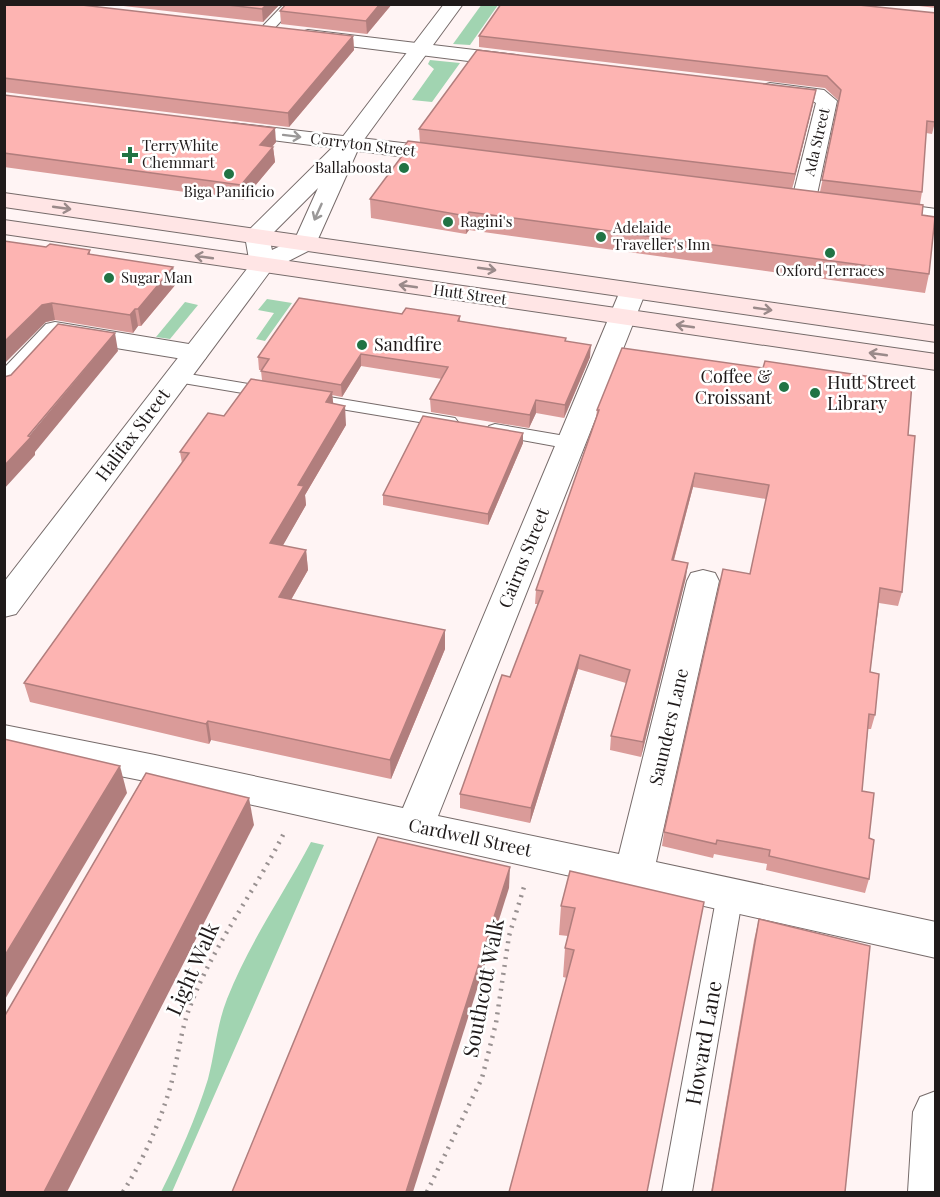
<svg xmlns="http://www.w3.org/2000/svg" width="940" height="1197" viewBox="0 0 940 1197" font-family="'Playfair Display',serif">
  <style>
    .green { fill: #a1d4b1 }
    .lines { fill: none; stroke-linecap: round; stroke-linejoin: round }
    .service-casing { stroke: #766b6a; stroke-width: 2 }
    .minor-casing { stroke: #766b6a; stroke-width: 2 }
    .tertiary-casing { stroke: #766b6a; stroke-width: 2 }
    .secondary-casing { stroke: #766b6a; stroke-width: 2 }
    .path { stroke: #999191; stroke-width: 4.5; stroke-dasharray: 2 6; stroke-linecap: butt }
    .service { fill: #fff; fill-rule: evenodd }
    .minor { fill: #fff; fill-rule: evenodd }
    .tertiary { fill: #fff; fill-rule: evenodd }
    .secondary { fill: #ffe5e5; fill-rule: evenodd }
    .wall { fill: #da9b99 }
    .shaded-wall { fill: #b17e7d }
    .building { fill: #fdb4b2; stroke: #b17e7d; stroke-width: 1.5 }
    .oneway { stroke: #9a9898 }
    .oneway2 { stroke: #9a8a8a }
    .poi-dot { fill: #217344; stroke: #fff; stroke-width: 2 }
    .labels { text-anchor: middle; stroke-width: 5; stroke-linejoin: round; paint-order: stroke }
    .far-street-label { font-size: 15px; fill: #1f1a1a; stroke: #fff }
    .far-poi-label { font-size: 15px; fill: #1f1a1a; stroke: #fff; text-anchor: start }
    .poi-label { font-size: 18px; fill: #1f1a1a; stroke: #fff; text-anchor: start }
    .street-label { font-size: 18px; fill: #1f1a1a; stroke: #fff }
    .near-street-label { font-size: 21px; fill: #1f1a1a; stroke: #fff }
  </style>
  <rect width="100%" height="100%" fill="#fff4f4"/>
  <!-- green -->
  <g class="green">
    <path d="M 482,4 L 498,5 L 470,45 L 453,44 Z"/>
    <path d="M 430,60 L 460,63 L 432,102 L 412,100 L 434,69 L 428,64 Z"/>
    <path d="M 267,299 L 292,303 L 265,341 L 256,339 L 274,313 L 258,310 Z"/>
    <path d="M 185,302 L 198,305 L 170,339 L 156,337 Z"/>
    <path d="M 311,842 L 324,845 L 172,1192 L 161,1192 C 179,1156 196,1118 208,1079 C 215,1052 217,1024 227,999 C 249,943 283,895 311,842 Z"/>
  </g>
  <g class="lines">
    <!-- service casing -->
    <g class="service-casing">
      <g id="service">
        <path d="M 284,4 L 297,4 L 269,34 L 261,34 L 261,28 Z"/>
        <path d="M 177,372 L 272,388 L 278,389 L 281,393 L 278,397 L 272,398 L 171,381 L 168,377 L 171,373 Z"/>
        <path d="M 305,393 L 455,418 L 458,422 L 455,426 L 449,427 L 299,402 L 296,398 L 299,394 Z"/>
        <path d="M 495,424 L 571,437 L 578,439 L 580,443 L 578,447 L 571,449 L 489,434 L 486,430 L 489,426 Z"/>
        <path d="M 730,883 L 739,886 L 743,894 L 692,1192 L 662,1192 L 717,894 L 721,886 Z"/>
      </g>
    </g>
    <!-- minor casing -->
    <g class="minor-casing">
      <g id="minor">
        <path d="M 308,30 L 516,55 L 523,57 L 526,61 L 523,65 L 516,67 L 301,40 L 298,36 L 301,32 Z"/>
        <path d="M 770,83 L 824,90 L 837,101 L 816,199 L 812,204 L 804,206 L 796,204 L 792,199 L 816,103 L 811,100 L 763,93 L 760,89 L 763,85 Z"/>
        <path d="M 232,123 L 445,148 L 453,150 L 456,155 L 453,160 L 445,162 L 224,134 L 221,129 L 224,124 Z"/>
        <path d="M 878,201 L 936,209 L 936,223 L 870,213 L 866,208 L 870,203 Z"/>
        <path d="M 633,283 L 642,286 L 646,291 L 438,816 L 619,854 L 687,581 L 691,573 L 703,570 L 715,573 L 719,581 L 656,862 L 936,922 L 936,958 L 155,783 L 4,753 L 4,725 L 155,755 L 403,808 L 620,291 L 624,286 Z"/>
        <path d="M 55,322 L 195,345 L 205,347 L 208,353 L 205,359 L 195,361 L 61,339 L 14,391 L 4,393 L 4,368 L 46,324 Z"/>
      </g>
    </g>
    <!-- tertiary casing -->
    <g class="tertiary-casing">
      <g id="tertiary">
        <path d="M 444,4 L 463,4 L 360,145 L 314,248 L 271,270 L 16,614 L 4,617 L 4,582 L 250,265 L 245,236 L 248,231 L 341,139 ZM 318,188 L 295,239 L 272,250 L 269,237 Z"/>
        <path d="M 936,1091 L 936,1192 L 908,1192 L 913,1112 L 920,1097 Z"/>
      </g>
    </g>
    <!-- secondary casing -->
    <g class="secondary-casing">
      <g id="secondary">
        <path d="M 4,193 L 936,326 L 936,342 L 4,207 Z"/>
        <path d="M 4,220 L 936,354 L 936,370 L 4,234 Z"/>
      </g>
    </g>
    <!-- path -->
    <g class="path">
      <path d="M 123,1192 C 143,1160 159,1125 170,1088 C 178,1060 180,1031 191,1004 C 215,942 256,890 285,831"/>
      <path d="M 427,1192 L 482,1078 L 496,1023 L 509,936 L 524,887"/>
    </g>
    <!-- service -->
    <use href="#service" class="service"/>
    <!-- minor -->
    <use href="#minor" class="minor"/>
    <!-- tertiary -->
    <use href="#tertiary" class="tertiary"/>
    <!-- secondary -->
    <use href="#secondary" class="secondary"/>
  </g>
  <!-- wall -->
  <g class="wall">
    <path d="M 4,4 L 353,36 L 354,50 L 289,127 L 4,92 Z"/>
    <path d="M 106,4 L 280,4 L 263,22 Z"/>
    <path d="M 286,4 L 392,4 L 367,34 L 281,24 L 280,11 Z"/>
    <path d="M 849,4 L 935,122 L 932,134 L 926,133 L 922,192 L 920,204 L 929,274 L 925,293 L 469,230 L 466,234 L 371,218 L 370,199 L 402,156 L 401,151 L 820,192 L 839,101 L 825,88 L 479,47 L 479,36 Z"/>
    <path d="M 902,4 L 936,4 L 936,8 Z"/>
    <path d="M 816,90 L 813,104 L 792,189 L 420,143 L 419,129 Z"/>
    <path d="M 4,95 L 276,142 L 272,147 L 273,147 L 275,162 L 243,200 L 4,167 Z"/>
    <path d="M 46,247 L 90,250 L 90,255 L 173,267 L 176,284 L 141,326 L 138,326 L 133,333 L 55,320 L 46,322 Z"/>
    <path d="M 402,314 L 460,316 L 460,321 L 566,341 L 590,357 L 564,418 L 536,413 L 529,428 L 431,412 L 430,399 L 442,379 L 361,366 L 342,397 L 332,395 L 333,404 L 346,425 L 305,495 L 306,505 L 282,546 L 306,550 L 308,570 L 291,600 L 445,649 L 391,779 L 211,740 L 209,744 L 30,702 L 24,683 L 182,463 L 180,452 L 224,416 L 262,380 L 261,371 L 262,370 L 259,370 L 258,357 Z"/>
    <path d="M 597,410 L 908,435 L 902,592 L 898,606 L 879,603 L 870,672 L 875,715 L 871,729 L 868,729 L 862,791 L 869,838 L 869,879 L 865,893 L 766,870 L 767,864 L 714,854 L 713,858 L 662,846 L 664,832 L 750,574 L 766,499 L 693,487 L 674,560 L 686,577 L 641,757 L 610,750 L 611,736 L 626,683 L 578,669 L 530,823 L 460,808 L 460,794 L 510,677 L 538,604 L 535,604 L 536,590 L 596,418 Z"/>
    <path d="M 523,433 L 523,443 L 488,525 L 383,505 L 383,495 Z"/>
    <path d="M 704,902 L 567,978 L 563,977 L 565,948 L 568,936 L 559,935 L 561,906 Z"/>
    <path d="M 759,919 L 845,1192 L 711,1192 L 754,940 Z"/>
  </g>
  <!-- shaded-wall -->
  <g class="shaded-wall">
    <path d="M 267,4 L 280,4 L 263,22 L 262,9 Z"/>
    <path d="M 380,4 L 392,4 L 367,34 L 366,21 Z"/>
    <path d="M 353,36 L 354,50 L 289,127 L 288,113 Z"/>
    <path d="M 816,90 L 813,104 L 792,189 L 795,174 Z"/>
    <path d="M 275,128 L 276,142 L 261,160 L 260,145 Z"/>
    <path d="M 273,147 L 275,162 L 243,200 L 241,185 Z"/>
    <path d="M 469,212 L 469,230 L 466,234 L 466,216 Z"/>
    <path d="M 173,267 L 176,284 L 141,326 L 138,309 Z"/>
    <path d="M 52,303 L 55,320 L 46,322 L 4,364 L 4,342 L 42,305 Z"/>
    <path d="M 135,309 L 138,326 L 133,333 L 130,315 Z"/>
    <path d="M 115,333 L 118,351 L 35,452 L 35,455 L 4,489 L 4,466 Z"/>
    <path d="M 591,345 L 590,357 L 564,418 L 565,405 Z"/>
    <path d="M 361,354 L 361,366 L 342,397 L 341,385 Z"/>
    <path d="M 332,392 L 334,411 L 326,402 Z"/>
    <path d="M 536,400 L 536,413 L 529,428 L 530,415 Z"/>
    <path d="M 345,406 L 346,425 L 305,495 L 306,505 L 273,563 L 270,543 L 298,485 Z"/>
    <path d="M 523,433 L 523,443 L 488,525 L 488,514 Z"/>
    <path d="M 695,473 L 693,487 L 670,574 L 672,560 Z"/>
    <path d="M 306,550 L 308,570 L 281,617 L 279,597 Z"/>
    <path d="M 688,563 L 686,577 L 641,757 L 643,742 Z"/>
    <path d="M 445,630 L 445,649 L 391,779 L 390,760 Z"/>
    <path d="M 580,655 L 578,669 L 530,823 L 531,808 Z"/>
    <path d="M 208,721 L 211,740 L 209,744 L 206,724 Z"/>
    <path d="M 120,766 L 127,793 L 4,1001 L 4,957 Z"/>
    <path d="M 249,798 L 254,825 L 67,1192 L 44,1192 Z"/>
    <path d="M 510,867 L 509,888 L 413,1192 L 406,1192 Z"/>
  </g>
  <!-- building -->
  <g class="building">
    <path d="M 4,4 L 73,4 L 353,36 L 288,113 L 4,78 Z"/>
    <path d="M 219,4 L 267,4 L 262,9 Z"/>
    <path d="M 286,4 L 380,4 L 366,21 L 280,11 Z"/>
    <path d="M 501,4 L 849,4 L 936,13 L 936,118 L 935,122 L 927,121 L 922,192 L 822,180 L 841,90 L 827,76 L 479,36 Z"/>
    <path d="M 477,50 L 816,90 L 795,174 L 419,129 Z"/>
    <path d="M 4,95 L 275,128 L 260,145 L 273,147 L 241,185 L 4,153 Z"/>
    <path d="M 408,141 L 923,205 L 922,215 L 935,217 L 929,274 L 469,212 L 466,216 L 370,199 L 405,152 L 401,151 Z"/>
    <path d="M 4,241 L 46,247 L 50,244 L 90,250 L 88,254 L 173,267 L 138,309 L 135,309 L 130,315 L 52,303 L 42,305 L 4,342 Z"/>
    <path d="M 299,298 L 402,314 L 406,308 L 460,316 L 458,321 L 566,338 L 565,341 L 591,345 L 565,405 L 536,400 L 530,415 L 430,399 L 448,367 L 361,354 L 341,385 L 261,371 L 269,359 L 258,357 Z"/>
    <path d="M 58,324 L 115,333 L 28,436 L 31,437 L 4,466 L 4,377 L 11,375 Z"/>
    <path d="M 622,348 L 763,368 L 765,361 L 912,383 L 908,435 L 915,436 L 902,592 L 880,588 L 870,672 L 879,674 L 875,715 L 869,714 L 862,791 L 874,793 L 869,838 L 874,840 L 869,879 L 769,856 L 770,850 L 717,840 L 716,844 L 664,832 L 723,569 L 750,574 L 769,485 L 695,473 L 672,560 L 688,563 L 643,742 L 611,736 L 630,670 L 580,655 L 531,808 L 460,794 L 502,675 L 510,677 L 543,591 L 536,590 L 599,410 L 597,410 Z"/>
    <path d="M 251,379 L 332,392 L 326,402 L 345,406 L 298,485 L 304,486 L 270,543 L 306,550 L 279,597 L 445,630 L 390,760 L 208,721 L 206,724 L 24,683 L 189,453 L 180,452 L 208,413 L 224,416 Z"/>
    <path d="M 423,416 L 523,433 L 488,514 L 383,495 Z"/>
    <path d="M 4,739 L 120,766 L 4,957 Z"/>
    <path d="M 146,773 L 249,798 L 44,1192 L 4,1192 L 4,1017 Z"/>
    <path d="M 378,837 L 510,867 L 406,1192 L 232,1192 Z"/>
    <path d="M 570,871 L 704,902 L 647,1192 L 509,1192 L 574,950 L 565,948 L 575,908 L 561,906 Z"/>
    <path d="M 759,919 L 870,946 L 845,1192 L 712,1192 Z"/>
  </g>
  <!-- one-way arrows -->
  <defs><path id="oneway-shaft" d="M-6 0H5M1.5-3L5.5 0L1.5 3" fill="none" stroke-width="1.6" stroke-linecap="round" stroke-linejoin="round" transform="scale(1.5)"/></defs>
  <g class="oneway">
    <use href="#oneway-shaft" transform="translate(292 136) rotate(7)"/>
    <use href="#oneway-shaft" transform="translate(318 212) rotate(114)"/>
  </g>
  <g class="oneway2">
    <use href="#oneway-shaft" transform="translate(62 208) rotate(8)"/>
    <use href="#oneway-shaft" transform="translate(204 257) rotate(-172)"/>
    <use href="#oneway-shaft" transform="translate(487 269) rotate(8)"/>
    <use href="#oneway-shaft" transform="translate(408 286) rotate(-172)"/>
    <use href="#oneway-shaft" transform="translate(763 309) rotate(8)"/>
    <use href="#oneway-shaft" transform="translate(685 326) rotate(-172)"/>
    <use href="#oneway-shaft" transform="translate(878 354) rotate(-172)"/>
  </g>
  <!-- markers -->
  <g class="poi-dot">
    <path d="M127 146h6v6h6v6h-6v6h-6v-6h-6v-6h6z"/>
    <circle cx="404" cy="168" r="6"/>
    <circle cx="229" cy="174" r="6"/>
    <circle cx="448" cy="222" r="6"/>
    <circle cx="601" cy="237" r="6"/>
    <circle cx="830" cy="253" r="6"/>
    <circle cx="109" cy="278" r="6"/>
    <circle cx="362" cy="345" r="6"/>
    <circle cx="784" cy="387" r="6"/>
    <circle cx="815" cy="393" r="6"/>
  </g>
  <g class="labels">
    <!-- far-street labels -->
    <g class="far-street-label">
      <text transform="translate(817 142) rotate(-77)" y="5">Ada Street</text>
      <text transform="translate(363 145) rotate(7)" y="5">Corryton Street</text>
      <text transform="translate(470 295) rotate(8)" y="5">Hutt Street</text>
    </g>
    <!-- far-poi labels -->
    <g class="far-poi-label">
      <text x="142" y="151">TerryWhite<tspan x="142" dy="17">Chemmart</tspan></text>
      <text x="392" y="173" text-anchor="end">Ballaboosta</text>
      <text x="229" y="197" text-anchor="middle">Biga Panificio</text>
      <text x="460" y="227">Ragini's</text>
      <text x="613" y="233">Adelaide<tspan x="613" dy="17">Traveller's Inn</tspan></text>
      <text x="830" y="276" text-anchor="middle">Oxford Terraces</text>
      <text x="121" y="283">Sugar Man</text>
    </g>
    <!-- poi labels -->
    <g class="poi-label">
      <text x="374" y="351">Sandfire</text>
      <text x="772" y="383" text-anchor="end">Coffee &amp;<tspan x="772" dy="21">Croissant</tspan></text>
      <text x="827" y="389">Hutt Street<tspan x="827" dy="21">Library</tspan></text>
    </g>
    <!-- street labels -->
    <g class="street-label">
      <text transform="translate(133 435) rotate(-53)" y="6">Halifax Street</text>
      <text transform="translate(524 558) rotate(-68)" y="6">Cairns Street</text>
      <text transform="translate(669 727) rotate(-77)" y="6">Saunders Lane</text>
      <text transform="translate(470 838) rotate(12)" y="6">Cardwell Street</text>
    </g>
    <!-- near-street labels -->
    <g class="near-street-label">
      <text transform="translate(193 969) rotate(-66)" y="7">Light Walk</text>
      <text transform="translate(484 988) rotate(-79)" y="7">Southcott Walk</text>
      <text transform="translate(704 1043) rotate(-80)" y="7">Howard Lane</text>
    </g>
  </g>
  <!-- border -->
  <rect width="940" height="1197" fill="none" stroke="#1f1a1a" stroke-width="12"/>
</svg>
